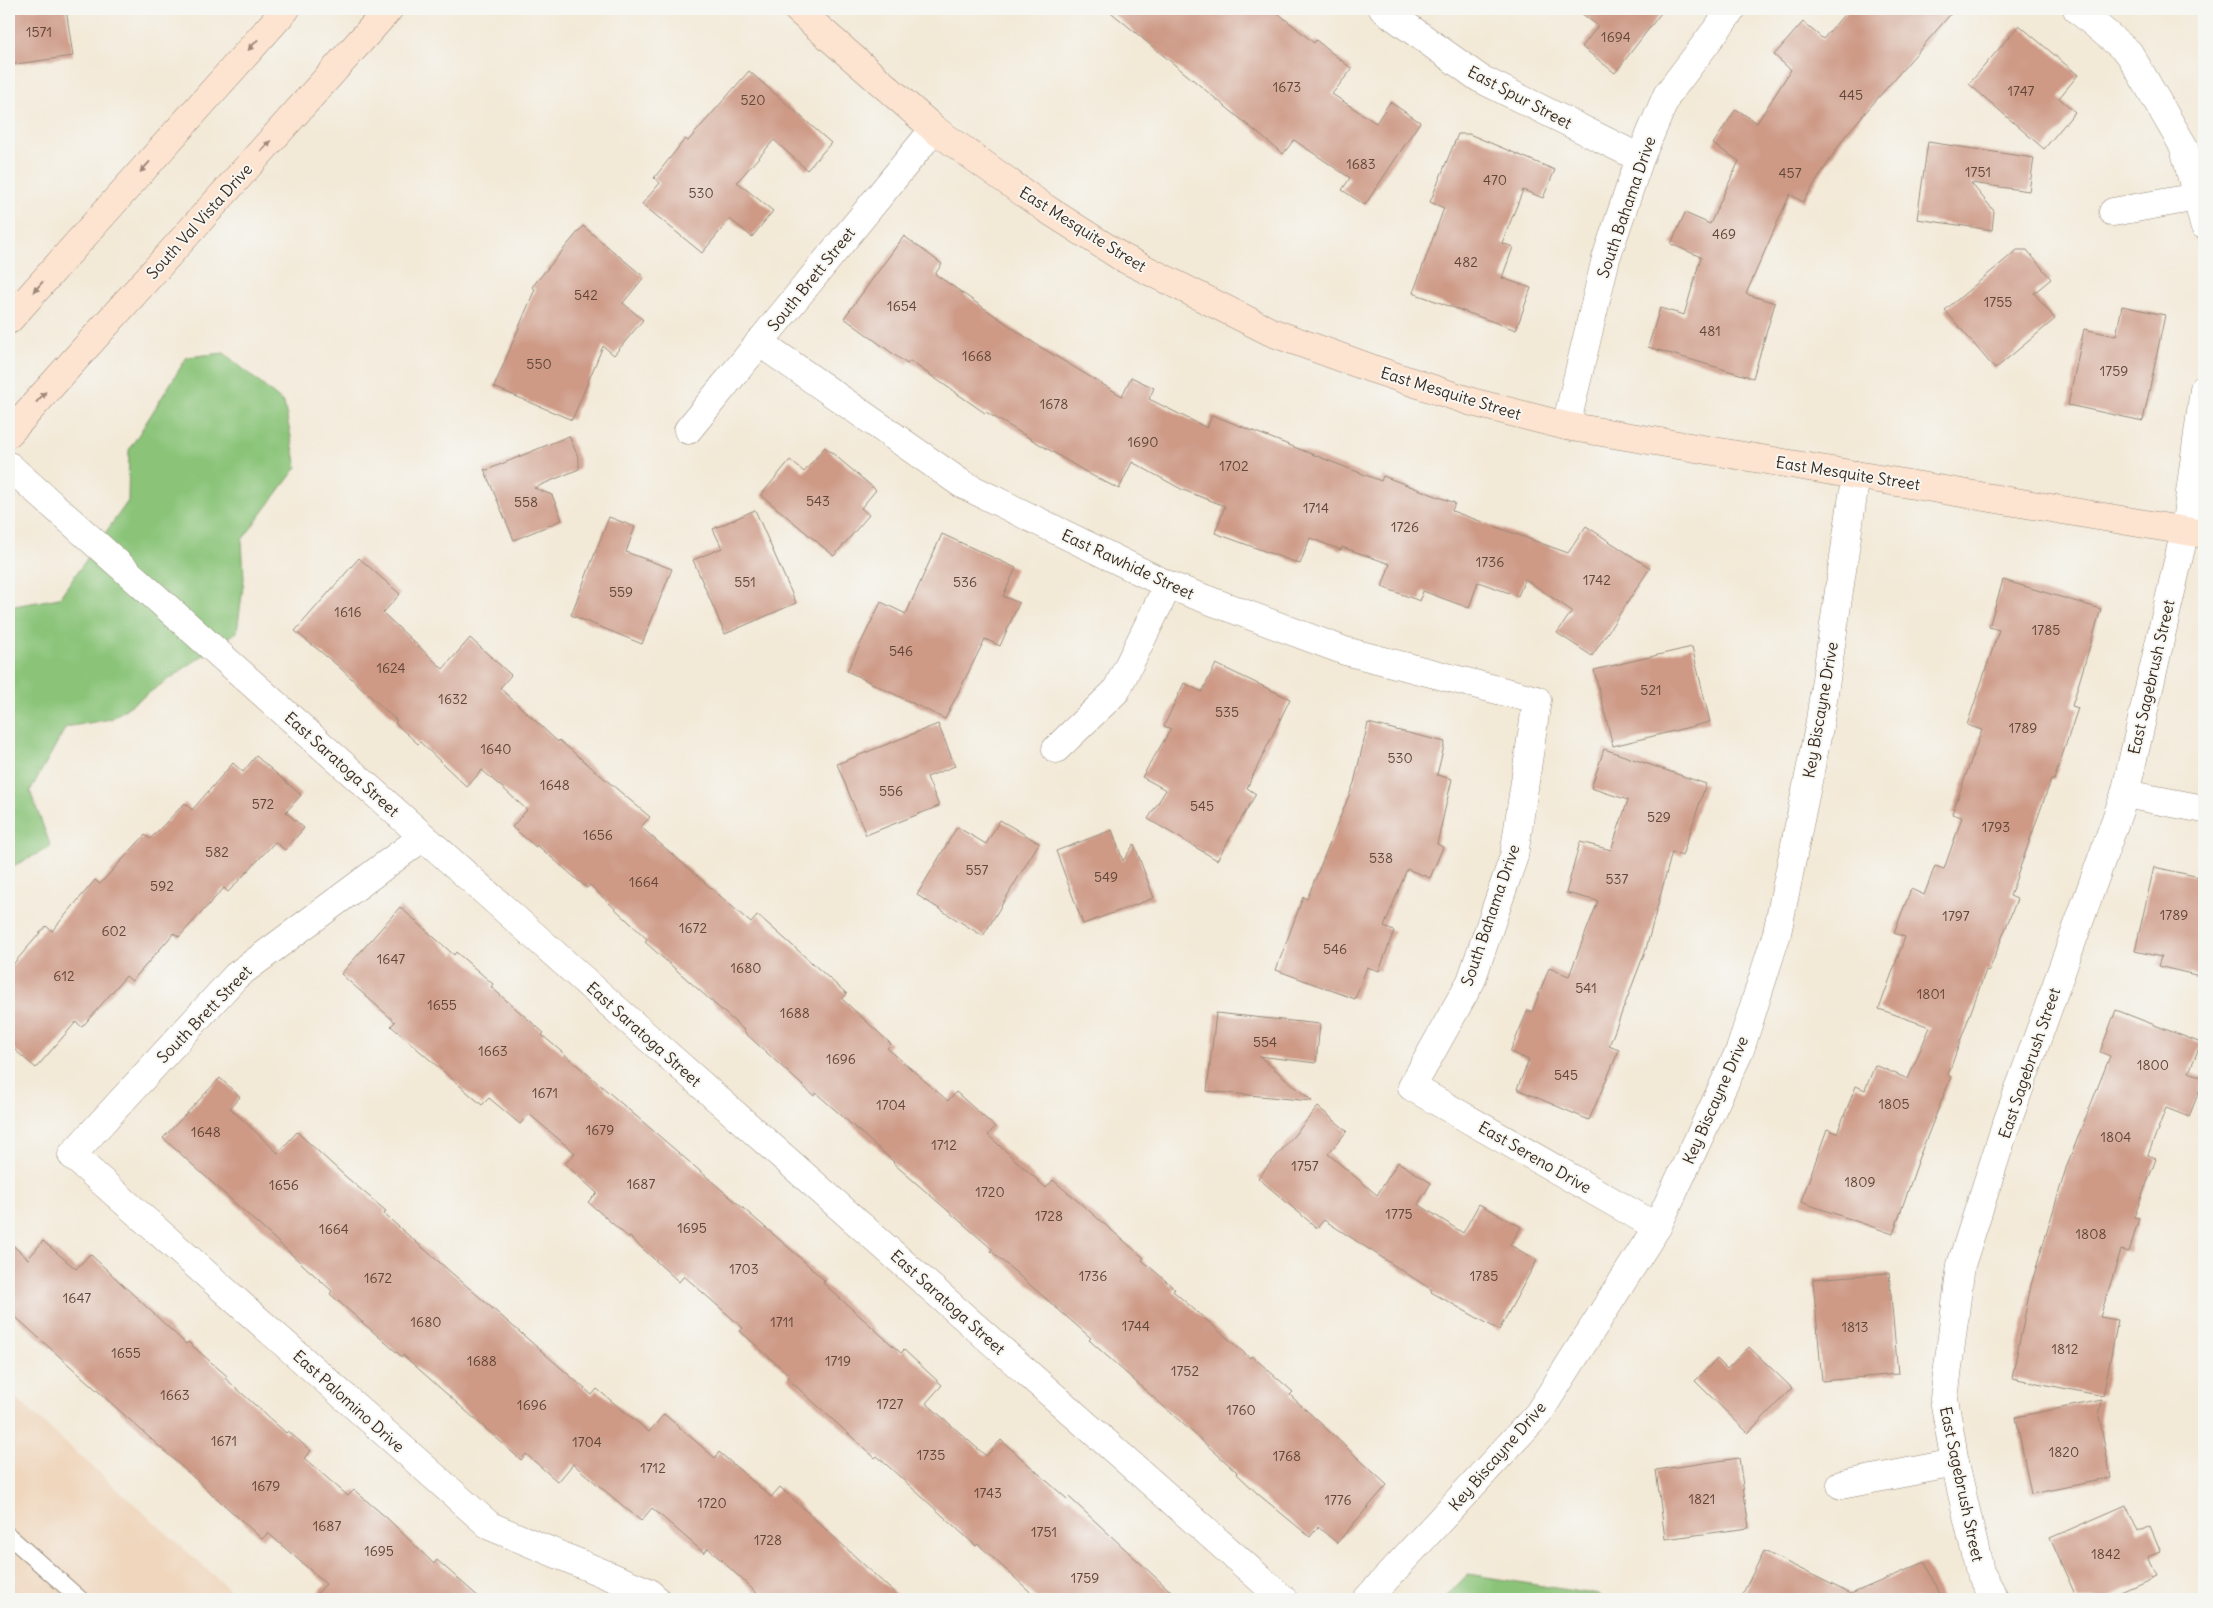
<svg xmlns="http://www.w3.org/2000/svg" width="2213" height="1608" viewBox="0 0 2213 1608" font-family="Delius,sans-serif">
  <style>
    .built { fill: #efd6bc }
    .green { fill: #8bc479; stroke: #63774c }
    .building { fill: #ce9a86 }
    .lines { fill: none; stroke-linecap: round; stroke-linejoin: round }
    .lane-casing { stroke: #978a7a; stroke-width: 18 }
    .street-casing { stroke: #978a7a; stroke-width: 29 }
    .secondary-casing { stroke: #978a7a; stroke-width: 29 }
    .lane { stroke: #fff; stroke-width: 16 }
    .street { stroke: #fff; stroke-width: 28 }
    .secondary { stroke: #fde4d1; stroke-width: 28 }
    .oneway { fill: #9c8778 }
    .labels { text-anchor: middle; stroke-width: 4; stroke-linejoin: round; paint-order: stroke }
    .number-label { font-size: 14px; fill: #604638 }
    .street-label { font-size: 16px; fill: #3b2a1e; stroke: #f6f6f2 }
  </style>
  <rect width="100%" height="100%" fill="#f6f6f2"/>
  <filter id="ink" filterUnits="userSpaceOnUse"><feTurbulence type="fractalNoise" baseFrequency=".02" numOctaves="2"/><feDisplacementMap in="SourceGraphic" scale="10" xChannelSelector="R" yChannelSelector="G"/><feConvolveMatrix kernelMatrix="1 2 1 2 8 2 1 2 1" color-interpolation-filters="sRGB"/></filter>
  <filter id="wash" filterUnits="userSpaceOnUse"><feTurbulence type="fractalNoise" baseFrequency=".0096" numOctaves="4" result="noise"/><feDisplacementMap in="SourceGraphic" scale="20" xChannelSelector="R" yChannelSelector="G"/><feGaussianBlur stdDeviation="1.12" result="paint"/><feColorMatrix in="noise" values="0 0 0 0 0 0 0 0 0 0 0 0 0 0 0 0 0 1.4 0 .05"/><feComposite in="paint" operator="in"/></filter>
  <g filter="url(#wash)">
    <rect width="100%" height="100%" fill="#f3e9d7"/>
    <!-- built -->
    <path class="built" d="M 9,1392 L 240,1599 L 9,1599 Z"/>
    <!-- green -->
    <g class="green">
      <path d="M 224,353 L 284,403 L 297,467 L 242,540 L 244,579 L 237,632 L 111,719 L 66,727 L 30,791 L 51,847 L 9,868 L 9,607 L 59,598 L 128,501 L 129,450 L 187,357 Z"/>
      <path d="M 1468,1574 L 1599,1595 L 1603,1599 L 1444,1599 Z"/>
    </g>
    <g id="blocks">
      <!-- building -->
      <g class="building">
        <path d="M 9,9 L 66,9 L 73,56 L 9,65 Z"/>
        <path d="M 1107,9 L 1273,9 L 1314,43 L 1316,40 L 1352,69 L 1332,94 L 1376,123 L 1390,102 L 1420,122 L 1365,205 L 1342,190 L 1350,178 L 1294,140 L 1283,154 Z"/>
        <path d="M 1576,9 L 1664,9 L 1615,73 L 1582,47 L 1598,26 Z"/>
        <path d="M 1849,9 L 1955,9 L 1845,136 L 1803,202 L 1790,194 L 1746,294 L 1775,303 L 1753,378 L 1648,347 L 1660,308 L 1684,315 L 1701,257 L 1671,244 L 1685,213 L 1710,224 L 1739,161 L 1713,144 L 1736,109 L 1757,123 L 1791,70 L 1774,55 L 1803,22 L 1823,39 Z"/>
        <path d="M 2019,25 L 2078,75 L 2059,98 L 2075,112 L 2044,149 L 1969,84 Z"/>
        <path d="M 749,71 L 831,143 L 807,170 L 774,140 L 737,182 L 773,211 L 752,237 L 730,219 L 702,253 L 642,204 L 660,183 L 654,178 L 685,139 L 688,141 Z"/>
        <path d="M 1458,134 L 1469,134 L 1555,170 L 1543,198 L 1523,190 L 1502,243 L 1513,247 L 1502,278 L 1531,288 L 1516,330 L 1413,293 L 1444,208 L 1430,202 Z"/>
        <path d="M 1928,142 L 2034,158 L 2029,191 L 1971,183 L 1994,211 L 1992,230 L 1917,219 Z"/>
        <path d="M 583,226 L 644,277 L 623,303 L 643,320 L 614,355 L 603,346 L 572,420 L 494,387 L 535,289 L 532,287 Z"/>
        <path d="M 904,236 L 942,264 L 935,274 L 1037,345 L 1122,396 L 1131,377 L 1154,388 L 1149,399 L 1207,428 L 1212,415 L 1381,481 L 1383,476 L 1455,503 L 1452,511 L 1568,553 L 1586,526 L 1650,568 L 1592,656 L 1557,633 L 1572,611 L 1525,579 L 1518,596 L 1478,582 L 1469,608 L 1423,591 L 1420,601 L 1382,587 L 1390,564 L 1342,547 L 1341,550 L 1310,538 L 1300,564 L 1215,533 L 1225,506 L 1183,490 L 1132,462 L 1119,489 L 1091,475 L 986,412 L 985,413 L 910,361 L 907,364 L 844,318 Z"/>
        <path d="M 2017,250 L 2027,250 L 2051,279 L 2034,293 L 2055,319 L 1995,369 L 1945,310 Z"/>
        <path d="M 2122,306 L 2165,315 L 2143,421 L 2068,405 L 2084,329 L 2116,336 Z"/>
        <path d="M 569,436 L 579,459 L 579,469 L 534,488 L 552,495 L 562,520 L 514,540 L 484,469 L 487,470 Z"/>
        <path d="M 825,447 L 876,490 L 861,508 L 869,515 L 834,556 L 761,495 L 790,460 L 804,472 Z"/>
        <path d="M 755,510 L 796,603 L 725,634 L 693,560 L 722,548 L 713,529 Z"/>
        <path d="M 609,517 L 635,527 L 626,552 L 672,569 L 642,644 L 571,615 Z"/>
        <path d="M 942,534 L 1016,568 L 1003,596 L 1019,603 L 1000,646 L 985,639 L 945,719 L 847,671 L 881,602 L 906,614 Z"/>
        <path d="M 359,558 L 400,594 L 383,613 L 443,669 L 470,638 L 511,675 L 500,688 L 558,742 L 559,740 L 650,817 L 641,827 L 751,923 L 758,915 L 847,994 L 842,999 L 891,1044 L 887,1048 L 948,1101 L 956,1092 L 995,1127 L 988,1135 L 1046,1188 L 1053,1180 L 1144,1258 L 1142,1260 L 1175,1289 L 1173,1291 L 1250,1358 L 1252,1356 L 1293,1392 L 1290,1395 L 1387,1485 L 1337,1543 L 1318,1527 L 1310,1537 L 1258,1494 L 1236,1473 L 1237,1472 L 1089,1340 L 1091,1338 L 991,1251 L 992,1249 L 893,1163 L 894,1162 L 816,1093 L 814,1096 L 743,1031 L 744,1030 L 645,942 L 647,939 L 590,885 L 587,888 L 537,845 L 536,847 L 512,827 L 527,810 L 505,790 L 482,770 L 467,787 L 420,742 L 418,744 L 395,723 L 397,721 L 337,665 L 295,631 Z"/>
        <path d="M 2003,580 L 2101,609 L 2072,706 L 2078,708 L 2054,780 L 2051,780 L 2010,896 L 2017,899 L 1989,971 L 1986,970 L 1948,1075 L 1951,1077 L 1917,1162 L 1918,1162 L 1893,1234 L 1801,1202 L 1827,1129 L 1837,1133 L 1856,1086 L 1865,1090 L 1875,1065 L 1908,1079 L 1930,1027 L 1879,1009 L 1905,937 L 1894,933 L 1911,889 L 1924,895 L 1935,866 L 1944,869 L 1962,817 L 1952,814 L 1982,730 L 1967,725 L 1999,630 L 1989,627 Z"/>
        <path d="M 1692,647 L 1710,722 L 1613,746 L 1594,670 Z"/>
        <path d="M 1216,664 L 1290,699 L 1247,788 L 1256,794 L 1217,860 L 1148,819 L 1166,790 L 1142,777 L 1171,729 L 1164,726 L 1184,683 L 1202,692 Z"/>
        <path d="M 1368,723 L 1445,742 L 1437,775 L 1452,779 L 1437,844 L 1443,847 L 1430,878 L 1407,869 L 1384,927 L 1394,931 L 1379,971 L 1367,967 L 1355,999 L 1276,970 L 1303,897 L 1307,899 L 1354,783 Z"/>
        <path d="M 938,724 L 955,766 L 927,777 L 939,806 L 866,835 L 837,764 Z"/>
        <path d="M 1604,749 L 1706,784 L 1682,856 L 1672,852 L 1646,949 L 1609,1046 L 1619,1050 L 1589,1120 L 1517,1089 L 1529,1060 L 1510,1052 L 1528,1010 L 1532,1012 L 1549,968 L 1569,976 L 1598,901 L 1566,893 L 1580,842 L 1611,850 L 1628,800 L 1591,788 Z"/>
        <path d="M 256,756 L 301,795 L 286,812 L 304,828 L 285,850 L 275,842 L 228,892 L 224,888 L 179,937 L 174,933 L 132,981 L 126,976 L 82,1027 L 76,1022 L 36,1068 L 9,1045 L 9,969 L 46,926 L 52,931 L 95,880 L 100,884 L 145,835 L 150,839 L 185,803 L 192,810 L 233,763 L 243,772 Z"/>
        <path d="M 1000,820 L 1039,843 L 983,936 L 917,895 L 957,827 L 986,844 Z"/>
        <path d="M 1112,830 L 1123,861 L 1134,844 L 1154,898 L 1083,924 L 1056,851 Z"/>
        <path d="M 2154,867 L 2204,878 L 2204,977 L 2158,966 L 2161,957 L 2135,951 Z"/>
        <path d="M 400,907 L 454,955 L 456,952 L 493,984 L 491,987 L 544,1033 L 542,1035 L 795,1253 L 825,1281 L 823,1283 L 901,1353 L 904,1350 L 942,1385 L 926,1403 L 986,1456 L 1001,1440 L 1067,1499 L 1069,1497 L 1179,1599 L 1038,1599 L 978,1544 L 976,1546 L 877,1456 L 875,1458 L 787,1378 L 789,1375 L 740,1331 L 743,1328 L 684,1276 L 679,1282 L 630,1237 L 629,1238 L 588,1202 L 597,1193 L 565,1164 L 575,1153 L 529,1114 L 520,1124 L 489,1098 L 482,1105 L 391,1026 L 395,1022 L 341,974 Z"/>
        <path d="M 2116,1010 L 2201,1043 L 2189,1072 L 2204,1078 L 2189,1117 L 2166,1108 L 2148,1155 L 2156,1159 L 2134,1217 L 2139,1218 L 2129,1252 L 2121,1250 L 2100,1317 L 2118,1320 L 2103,1396 L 2012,1378 L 2031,1285 L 2067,1165 L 2110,1056 L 2100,1052 Z"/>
        <path d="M 1216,1013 L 1320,1024 L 1316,1063 L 1259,1056 L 1312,1101 L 1207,1091 Z"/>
        <path d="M 220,1078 L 240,1097 L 230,1108 L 278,1153 L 297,1132 L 345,1176 L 386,1211 L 384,1214 L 415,1241 L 592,1395 L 597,1389 L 649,1432 L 664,1414 L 715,1458 L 719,1452 L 771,1497 L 780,1487 L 901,1599 L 763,1599 L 708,1548 L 704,1553 L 652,1508 L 641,1521 L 573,1464 L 558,1482 L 526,1454 L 521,1460 L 403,1355 L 402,1357 L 330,1294 L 332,1291 L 163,1138 Z"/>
        <path d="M 1318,1107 L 1347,1131 L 1328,1154 L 1377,1195 L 1398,1162 L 1431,1183 L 1418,1204 L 1463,1233 L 1479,1204 L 1521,1227 L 1510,1245 L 1537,1260 L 1499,1330 L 1431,1292 L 1432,1290 L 1324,1220 L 1317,1228 L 1258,1178 Z"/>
        <path d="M 43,1241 L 76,1269 L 90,1254 L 186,1344 L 188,1342 L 227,1376 L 225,1378 L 286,1433 L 288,1431 L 311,1451 L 304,1458 L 348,1496 L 354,1490 L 388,1519 L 434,1564 L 437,1560 L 481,1599 L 312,1599 L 326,1584 L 268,1533 L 262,1539 L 9,1311 L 9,1242 L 28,1259 Z"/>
        <path d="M 1889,1273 L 1898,1374 L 1822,1381 L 1813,1279 Z"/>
        <path d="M 1749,1347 L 1792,1388 L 1748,1433 L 1695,1381 L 1717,1359 L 1727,1369 Z"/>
        <path d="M 2102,1400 L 2099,1417 L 2111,1478 L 2031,1494 L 2016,1417 Z"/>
        <path d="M 1739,1458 L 1749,1528 L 1665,1539 L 1656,1470 Z"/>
        <path d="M 2126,1505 L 2138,1532 L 2150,1526 L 2161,1552 L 2148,1557 L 2157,1576 L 2105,1599 L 2077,1599 L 2050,1538 Z"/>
        <path d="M 1764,1551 L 1851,1594 L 1925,1562 L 1941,1599 L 1740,1599 Z"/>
      </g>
    </g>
  </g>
  <g filter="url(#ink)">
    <use href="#blocks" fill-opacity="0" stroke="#978a7a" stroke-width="1"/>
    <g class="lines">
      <!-- lane casing -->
      <g class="lane-casing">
        <path id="lane" d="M 9,1536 L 80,1599"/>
      </g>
      <!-- street casing -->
      <g class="street-casing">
        <g id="street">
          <path d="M 1383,9 L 1479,78 L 1640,158"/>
          <path d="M 2077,9 L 2129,53 L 2184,147 L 2204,225"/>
          <path d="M 2113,212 L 2197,197"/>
          <path d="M 759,342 L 962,484 L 1168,585 L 1345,651 L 1537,700 L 1514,856 L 1471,981 L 1412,1087 L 1657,1227"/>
          <path d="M 1566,426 L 1606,258 L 1640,158 L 1667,95 L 1732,9"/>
          <path d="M 688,430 L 934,129"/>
          <path d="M 9,466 L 643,1033 L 1283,1599"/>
          <path d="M 1056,749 L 1116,691 L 1168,585"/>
          <path d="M 2125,794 L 2204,809"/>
          <path d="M 423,837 L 236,976 L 72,1155 L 490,1526 L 648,1592 L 656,1599"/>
          <path d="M 1841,1485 L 1955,1463"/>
          <path d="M 1367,1599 L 1538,1414 L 1657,1227 L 1740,1050 L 1777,933 L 1819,727 L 1856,475"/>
          <path d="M 1995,1599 L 1980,1572 L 1955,1463 L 1944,1399 L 1961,1265 L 2004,1131 L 2125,794 L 2185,530 L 2204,389"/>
        </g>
      </g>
      <!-- secondary casing -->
      <g class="secondary-casing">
        <g id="secondary">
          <path d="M 797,9 L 934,129 L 1045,208 L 1123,258 L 1271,332 L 1373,369 L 1472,402 L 1566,426 L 2204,534"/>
          <path d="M 9,320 L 286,9"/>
          <path d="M 9,433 L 389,9"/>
        </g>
      </g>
      <!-- lane -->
      <use href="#lane" class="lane"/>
      <!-- street -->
      <use href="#street" class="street"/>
      <!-- secondary -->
      <use href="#secondary" class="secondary"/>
    </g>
    <!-- one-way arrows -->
    <defs><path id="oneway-solid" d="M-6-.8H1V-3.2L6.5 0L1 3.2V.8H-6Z" transform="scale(1.25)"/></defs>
    <g class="oneway">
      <use href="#oneway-solid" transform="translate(253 45) rotate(132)"/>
      <use href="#oneway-solid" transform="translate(266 146) rotate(-48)"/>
      <use href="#oneway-solid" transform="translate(145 167) rotate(132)"/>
      <use href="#oneway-solid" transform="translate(38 287) rotate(132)"/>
      <use href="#oneway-solid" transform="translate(41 397) rotate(-48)"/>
    </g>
  </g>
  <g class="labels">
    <!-- number labels -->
    <g class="number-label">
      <text x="39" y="37">1571</text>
      <text x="1616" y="42">1694</text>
      <text x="1287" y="92">1673</text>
      <text x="2021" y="96">1747</text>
      <text x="1851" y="100">445</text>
      <text x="753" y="105">520</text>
      <text x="1361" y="169">1683</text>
      <text x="1978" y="177">1751</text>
      <text x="1790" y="178">457</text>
      <text x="1495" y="185">470</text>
      <text x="701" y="198">530</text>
      <text x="1724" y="239">469</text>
      <text x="1466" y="267">482</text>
      <text x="586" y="300">542</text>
      <text x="1998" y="307">1755</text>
      <text x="902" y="311">1654</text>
      <text x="1710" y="336">481</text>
      <text x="977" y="361">1668</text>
      <text x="539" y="369">550</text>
      <text x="2114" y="376">1759</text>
      <text x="1054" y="409">1678</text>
      <text x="1143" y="447">1690</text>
      <text x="1234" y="471">1702</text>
      <text x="818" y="506">543</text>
      <text x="526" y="507">558</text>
      <text x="1316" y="513">1714</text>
      <text x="1405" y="532">1726</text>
      <text x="1490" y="567">1736</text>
      <text x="1597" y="585">1742</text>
      <text x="745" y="587">551</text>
      <text x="965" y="587">536</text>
      <text x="621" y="597">559</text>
      <text x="348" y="617">1616</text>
      <text x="2046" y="635">1785</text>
      <text x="901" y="656">546</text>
      <text x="391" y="673">1624</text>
      <text x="1651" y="695">521</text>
      <text x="453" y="704">1632</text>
      <text x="1227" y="717">535</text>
      <text x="2023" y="733">1789</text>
      <text x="496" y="754">1640</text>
      <text x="1400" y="763">530</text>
      <text x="555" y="790">1648</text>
      <text x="891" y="796">556</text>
      <text x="263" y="809">572</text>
      <text x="1202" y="811">545</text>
      <text x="1659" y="822">529</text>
      <text x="1996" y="832">1793</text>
      <text x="598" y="840">1656</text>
      <text x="217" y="857">582</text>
      <text x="1381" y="863">538</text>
      <text x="977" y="875">557</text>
      <text x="1106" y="882">549</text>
      <text x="1617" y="884">537</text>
      <text x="644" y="887">1664</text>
      <text x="162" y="891">592</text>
      <text x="2174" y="920">1789</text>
      <text x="1956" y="921">1797</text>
      <text x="693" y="933">1672</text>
      <text x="114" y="936">602</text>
      <text x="1335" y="954">546</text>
      <text x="391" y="964">1647</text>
      <text x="746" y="973">1680</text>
      <text x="64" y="981">612</text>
      <text x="1586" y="993">541</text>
      <text x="1931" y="999">1801</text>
      <text x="442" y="1010">1655</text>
      <text x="795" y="1018">1688</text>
      <text x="1265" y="1047">554</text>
      <text x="493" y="1056">1663</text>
      <text x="841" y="1064">1696</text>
      <text x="2153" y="1070">1800</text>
      <text x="1566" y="1080">545</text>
      <text x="545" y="1098">1671</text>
      <text x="1894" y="1109">1805</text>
      <text x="891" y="1110">1704</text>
      <text x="600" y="1135">1679</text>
      <text x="206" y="1137">1648</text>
      <text x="2116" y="1142">1804</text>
      <text x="944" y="1150">1712</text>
      <text x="1305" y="1171">1757</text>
      <text x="1860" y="1187">1809</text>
      <text x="641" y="1189">1687</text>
      <text x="284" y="1190">1656</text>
      <text x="990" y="1197">1720</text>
      <text x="1399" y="1219">1775</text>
      <text x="1049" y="1221">1728</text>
      <text x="692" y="1233">1695</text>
      <text x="334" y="1234">1664</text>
      <text x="2091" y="1239">1808</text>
      <text x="744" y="1274">1703</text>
      <text x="1093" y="1281">1736</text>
      <text x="1484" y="1281">1785</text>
      <text x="378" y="1283">1672</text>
      <text x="77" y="1303">1647</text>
      <text x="426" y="1327">1680</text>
      <text x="782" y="1327">1711</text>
      <text x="1136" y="1331">1744</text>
      <text x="1855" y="1332">1813</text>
      <text x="2065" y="1354">1812</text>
      <text x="126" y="1358">1655</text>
      <text x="482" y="1366">1688</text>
      <text x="838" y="1366">1719</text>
      <text x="1185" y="1376">1752</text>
      <text x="175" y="1400">1663</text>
      <text x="890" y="1409">1727</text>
      <text x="532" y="1410">1696</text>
      <text x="1241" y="1415">1760</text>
      <text x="224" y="1446">1671</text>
      <text x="587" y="1447">1704</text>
      <text x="2064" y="1457">1820</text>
      <text x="931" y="1460">1735</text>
      <text x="1287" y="1461">1768</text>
      <text x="653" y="1473">1712</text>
      <text x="266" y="1491">1679</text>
      <text x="988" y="1498">1743</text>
      <text x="1702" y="1504">1821</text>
      <text x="1338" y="1505">1776</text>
      <text x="712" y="1508">1720</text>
      <text x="327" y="1531">1687</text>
      <text x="1044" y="1537">1751</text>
      <text x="768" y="1545">1728</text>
      <text x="379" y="1556">1695</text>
      <text x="2106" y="1559">1842</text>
      <text x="1085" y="1583">1759</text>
    </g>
    <!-- street labels -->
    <g class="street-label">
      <text transform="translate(1520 97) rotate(28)" y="6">East Spur Street</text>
      <text transform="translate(1626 207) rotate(-71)" y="6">South Bahama Drive</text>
      <text transform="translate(199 221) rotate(-48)" y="6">South Val Vista Drive</text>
      <text transform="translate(1083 229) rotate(32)" y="6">East Mesquite Street</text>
      <text transform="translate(811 279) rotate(-51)" y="6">South Brett Street</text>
      <text transform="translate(1451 393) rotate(17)" y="6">East Mesquite Street</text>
      <text transform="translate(1848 473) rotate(9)" y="6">East Mesquite Street</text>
      <text transform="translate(1128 564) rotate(25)" y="6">East Rawhide Street</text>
      <text transform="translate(2151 677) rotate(-77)" y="6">East Sagebrush Street</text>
      <text transform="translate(1820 710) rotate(-80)" y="6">Key Biscayne Drive</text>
      <text transform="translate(342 764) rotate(42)" y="6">East Saratoga Street</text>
      <text transform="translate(1490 915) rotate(-71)" y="6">South Bahama Drive</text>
      <text transform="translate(204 1014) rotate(-46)" y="6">South Brett Street</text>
      <text transform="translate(644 1034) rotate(42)" y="6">East Saratoga Street</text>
      <text transform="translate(2029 1063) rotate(-71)" y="6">East Sagebrush Street</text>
      <text transform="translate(1715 1100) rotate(-66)" y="6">Key Biscayne Drive</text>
      <text transform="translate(1535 1157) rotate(30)" y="6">East Sereno Drive</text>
      <text transform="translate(948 1302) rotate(42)" y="6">East Saratoga Street</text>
      <text transform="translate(349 1401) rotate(42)" y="6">East Palomino Drive</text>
      <text transform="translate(1497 1456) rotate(-49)" y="6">Key Biscayne Drive</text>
      <text transform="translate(1962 1484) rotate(78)" y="6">East Sagebrush Street</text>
    </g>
  </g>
  <!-- margin -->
  <rect width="2213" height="1608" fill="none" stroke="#f6f6f2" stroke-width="30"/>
</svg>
